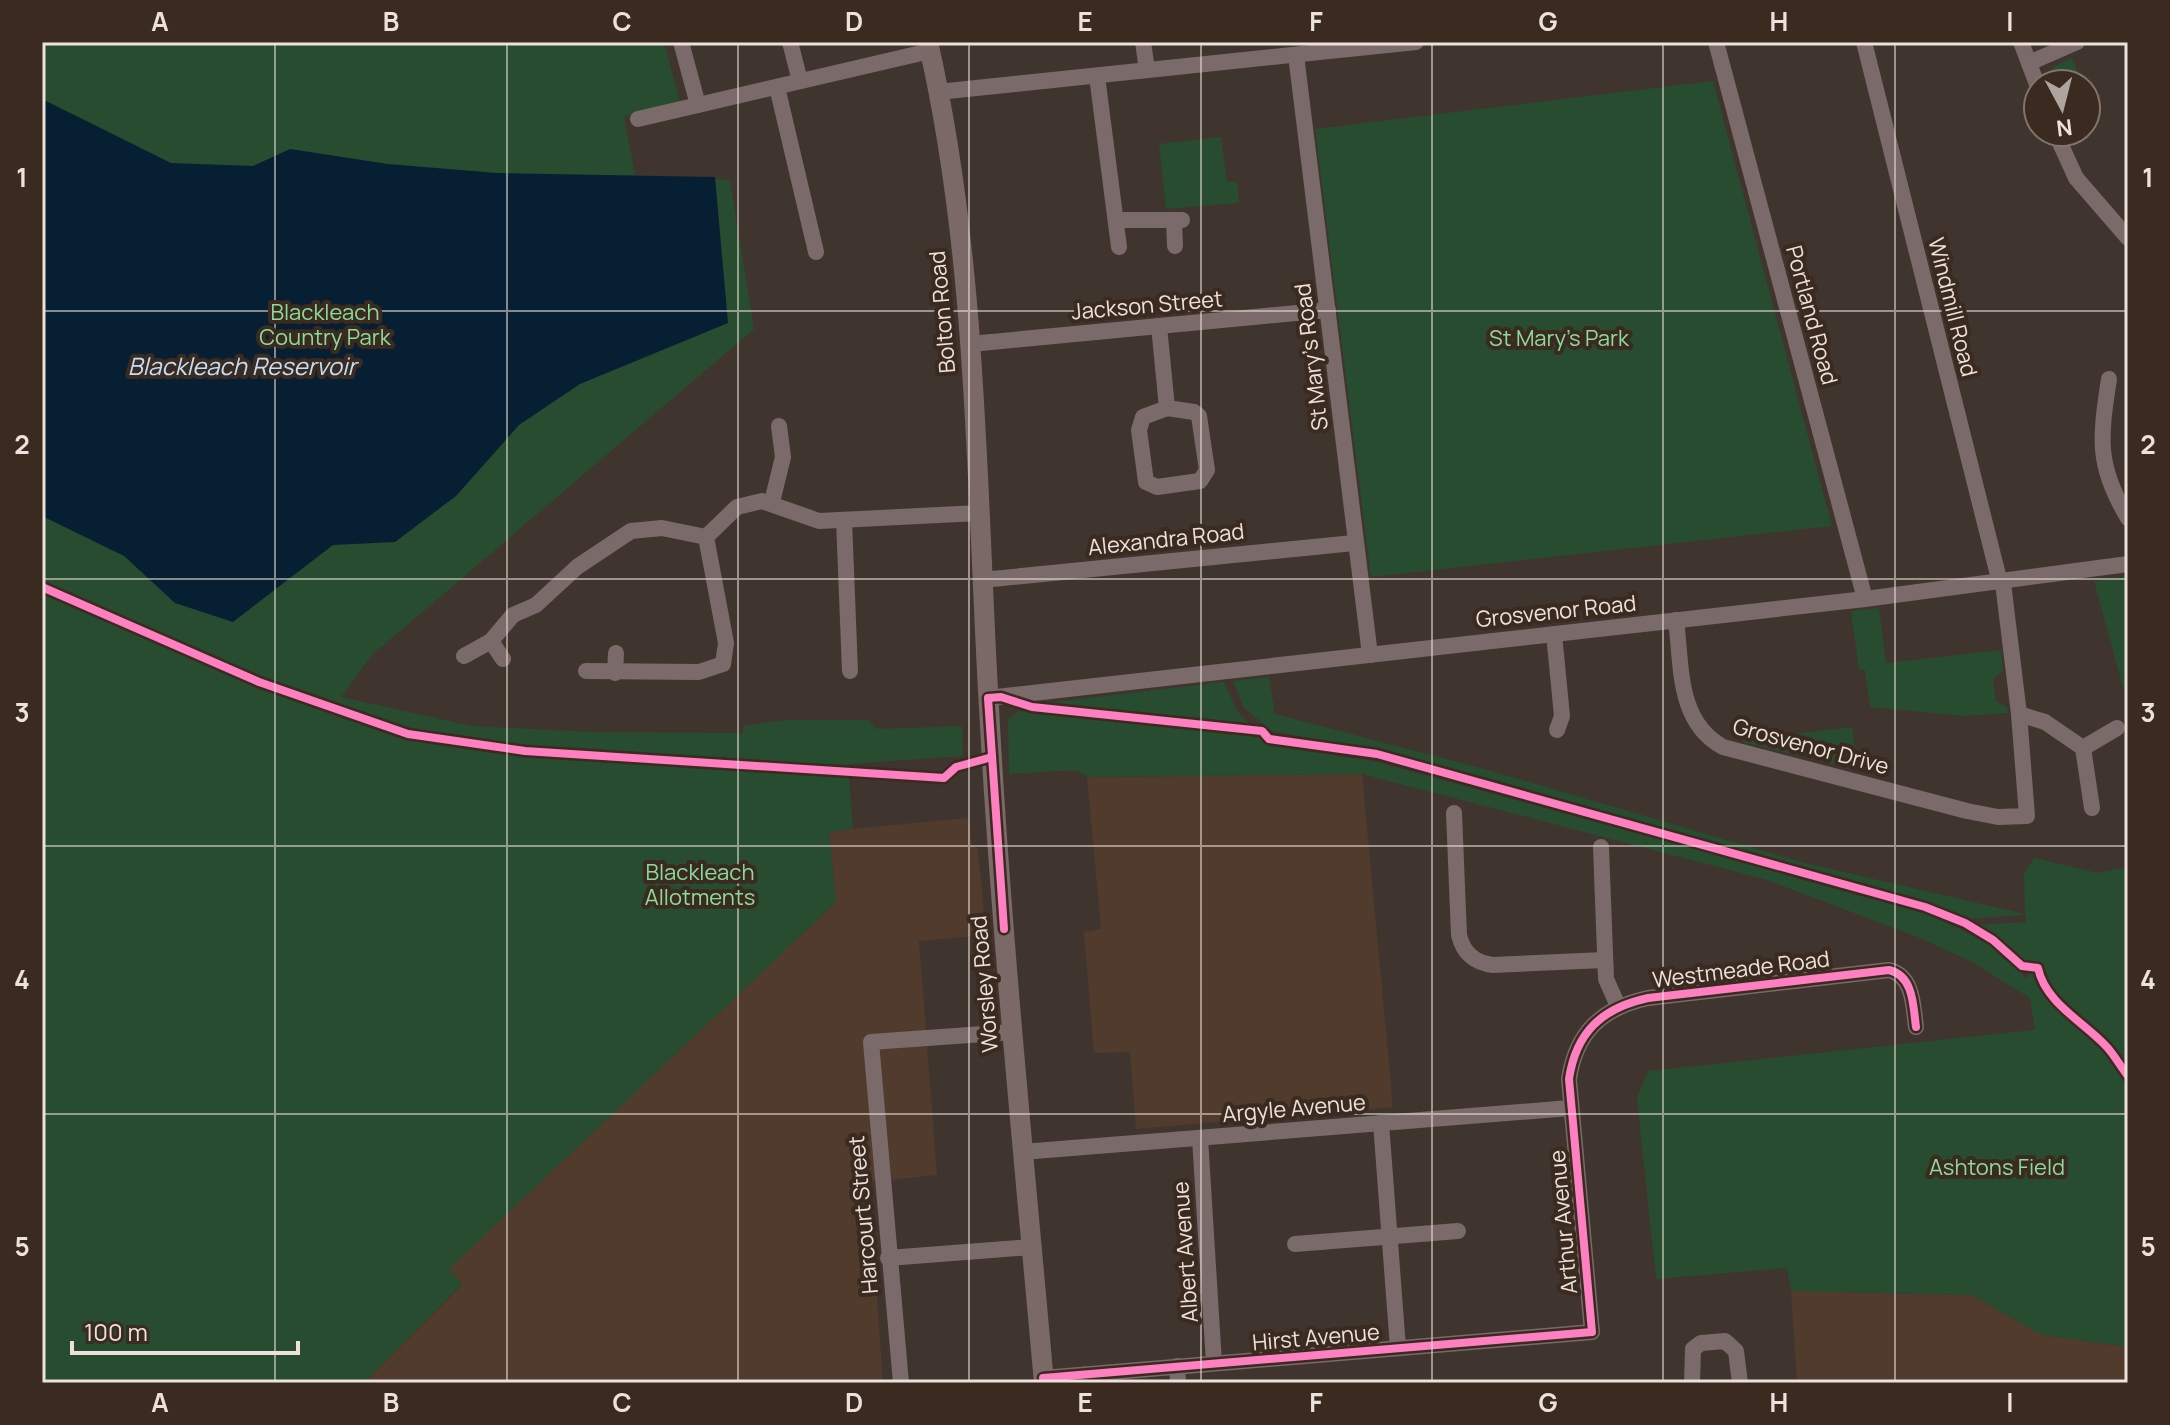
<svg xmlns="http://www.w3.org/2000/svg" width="2170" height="1425" viewBox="0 0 2170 1425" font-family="Manrope,sans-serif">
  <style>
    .built { fill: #503b2c }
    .green { fill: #284c2f }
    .water { fill: #071f33 }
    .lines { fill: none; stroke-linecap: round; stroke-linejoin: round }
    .minor { stroke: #7a6a6a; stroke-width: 16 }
    .major { stroke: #7a6967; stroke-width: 20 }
    .cycleway-casing { stroke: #3a2a1f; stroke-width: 13 }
    .cycleway { stroke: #ff80c0; stroke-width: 8 }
    .grid { fill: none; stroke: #ede2db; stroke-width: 2; stroke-opacity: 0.55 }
    .labels { text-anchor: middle; stroke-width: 8; stroke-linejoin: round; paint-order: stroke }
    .street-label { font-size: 22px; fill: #ede2db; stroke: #3a2a1f }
    .park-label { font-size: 22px; fill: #8bdc9b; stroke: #3a2a1f }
    .water-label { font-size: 24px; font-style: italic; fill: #c2dffa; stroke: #3a2a1f }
    .neatline { fill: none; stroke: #ede2db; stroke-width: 3 }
    .grid-label { font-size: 26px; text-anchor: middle; font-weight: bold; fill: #ede2db }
  </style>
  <rect width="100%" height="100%" fill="#3f352e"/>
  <!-- built -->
  <g class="built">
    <path d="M 1362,774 L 1393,1107 L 1136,1129 L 1130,1052 L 1094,1053 L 1084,932 L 1101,929 L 1087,777 Z"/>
    <path d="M 968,818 L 972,844 L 978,849 L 986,935 L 919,941 L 937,1175 L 869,1182 L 883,1383 L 364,1383 L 462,1285 L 448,1269 L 836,902 L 829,831 Z"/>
    <path d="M 1791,1291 L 1972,1295 L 2042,1335 L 2128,1347 L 2128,1383 L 1797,1383 Z"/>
  </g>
  <!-- green -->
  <g class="green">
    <path d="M 42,42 L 664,42 L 680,102 L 624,117 L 635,175 L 730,180 L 754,329 L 372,655 L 341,697 L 472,726 L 590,732 L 743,733 L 743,726 L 785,720 L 868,720 L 877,729 L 962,726 L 963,756 L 848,764 L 853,829 L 829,832 L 836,902 L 449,1269 L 462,1284 L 364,1383 L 42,1383 Z"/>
    <path d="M 2072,58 L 2083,84 L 2049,84 L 2053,67 Z"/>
    <path d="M 1713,81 L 1832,526 L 1371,577 L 1315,129 Z"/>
    <path d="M 1221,137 L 1227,182 L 1237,182 L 1239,203 L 1166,209 L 1159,144 Z"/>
    <path d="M 2128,576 L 2128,706 L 2094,581 Z"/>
    <path d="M 1879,608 L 1886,663 L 2001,650 L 2003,671 L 1993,679 L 1996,701 L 2007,707 L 2008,713 L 1964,716 L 1870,707 L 1865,670 L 1859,670 L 1851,611 Z"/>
    <path d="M 1269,677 L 1275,714 L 1488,770 L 1805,863 L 2025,914 L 2024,873 L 2034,858 L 2098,873 L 2128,867 L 2128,1347 L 2042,1335 L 1972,1295 L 1791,1291 L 1787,1268 L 1656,1279 L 1637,1098 L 1648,1071 L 2035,1030 L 2030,998 L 1972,962 L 1920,938 L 1764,879 L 1362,774 L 1087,777 L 1077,770 L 1009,774 L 1008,719 L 1020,711 L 1258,734 L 1266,745 L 1377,762 L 1925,912 L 1990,944 L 2027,979 L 2032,964 L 2022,964 L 2004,942 L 1974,925 L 2026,922 L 2026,915 L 1965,919 L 1484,777 L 1376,750 L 1272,731 L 1244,708 L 1233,681 Z"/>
    <path d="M 1224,682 L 1237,711 L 1251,726 L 1037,704 Z"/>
    <path d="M 1852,727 L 1857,770 L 1743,742 L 1744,740 Z"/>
  </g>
  <!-- water -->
  <path class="water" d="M 42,99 L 171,163 L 253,166 L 290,149 L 388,164 L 497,173 L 715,177 L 728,323 L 580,384 L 519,425 L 456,496 L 395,542 L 333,545 L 233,622 L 175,603 L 124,556 L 42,516 Z"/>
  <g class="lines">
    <!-- minor -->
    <g class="minor">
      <path d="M 681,42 L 698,105"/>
      <path d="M 790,42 L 800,81"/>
      <path d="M 1143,42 L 1147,70"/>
      <path d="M 1716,42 L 1865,599"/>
      <path d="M 1864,42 L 2000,583"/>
      <path d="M 2021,42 L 2038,87"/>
      <path d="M 1296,55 L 1370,655"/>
      <path d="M 2029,63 L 2077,42"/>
      <path d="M 1097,76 L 1119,247"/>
      <path d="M 777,87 L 816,252"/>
      <path d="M 938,92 L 1416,42"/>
      <path d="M 638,119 L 930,51"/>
      <path d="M 2055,132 L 2076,178 L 2128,238"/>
      <path d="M 1117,220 L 1182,220"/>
      <path d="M 1174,221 L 1175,246"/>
      <path d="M 1159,326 L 1167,408"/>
      <path d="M 970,344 L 1328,310"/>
      <path d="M 2109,379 C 2100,438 2096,465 2128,518"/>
      <path d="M 1167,408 L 1194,412 L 1199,416 L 1207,470 L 1200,481 L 1157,487 L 1146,482 L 1139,430 L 1143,417 Z"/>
      <path d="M 772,502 L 783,457 L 779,426"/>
      <path d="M 844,520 L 850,671"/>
      <path d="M 982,580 L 1354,543"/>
      <path d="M 1676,620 C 1682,667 1677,722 1723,747 L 1967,811 L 1998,817 L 2027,816 L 2019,714 L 2003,583"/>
      <path d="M 1554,634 L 1562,716 L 1557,730"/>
      <path d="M 491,641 L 503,659"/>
      <path d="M 464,656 L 491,641 L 513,615 L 536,605 L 577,567 L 631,531 L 662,528 L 706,537 L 737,507 L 762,501 L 819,521 L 979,513"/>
      <path d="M 586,671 L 699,672 L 723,664 L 726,643 L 706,537"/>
      <path d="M 615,673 L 616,653"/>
      <path d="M 988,698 L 1865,599 L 2128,564"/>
      <path d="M 2019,714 L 2045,722 L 2083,748 L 2092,808"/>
      <path d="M 2083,748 L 2117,728"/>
      <path d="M 1454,813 L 1459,935 C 1463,953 1475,963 1493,965 L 1605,960"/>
      <path d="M 1601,847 L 1606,979 L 1618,1006"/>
      <path d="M 1381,1123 L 1398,1348"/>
      <path d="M 1200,1138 L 1214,1363"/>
      <path d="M 1022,1152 L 1570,1108"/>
      <path d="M 1295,1244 L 1458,1231"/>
      <path d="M 888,1258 L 1031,1247"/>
      <path d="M 1177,1366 L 1178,1383"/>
      <path d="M 1043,1378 L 1592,1332 L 1569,1079 C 1576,1032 1602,1008 1648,998 L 1889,970 C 1914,976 1913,1006 1916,1027"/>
      <path d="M 901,1383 L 871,1042 L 1012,1032"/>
      <path d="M 1692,1383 L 1693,1349 L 1701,1343 L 1725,1341 L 1736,1351 L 1740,1383"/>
    </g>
    <!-- major -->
    <path class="major" d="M 928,42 C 978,260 976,486 989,708 C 1001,934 1024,1158 1044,1383"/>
    <!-- cycleway casing -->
    <g class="cycleway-casing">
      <g id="cycleway">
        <path d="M 42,587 L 259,682 L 408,734 L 525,751 L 944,778 L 956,767 L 992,757"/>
        <path d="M 1004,929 L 988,698 L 1001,697 L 1032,707 L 1262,731 L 1269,739 L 1377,754 L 1925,907 L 1965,923 L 1993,940 L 2022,966 L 2038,968 C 2045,1002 2082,1021 2105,1045 C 2114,1054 2120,1066 2128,1076"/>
        <path d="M 1043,1378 L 1592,1332 L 1569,1079 C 1576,1032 1602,1008 1648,998 L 1889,970 C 1914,976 1913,1006 1916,1027"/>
      </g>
    </g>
    <!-- cycleway -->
    <use href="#cycleway" class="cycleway"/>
  </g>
  <!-- grid -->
  <path class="grid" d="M 275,42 L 275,1383M 507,42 L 507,1383M 738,42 L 738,1383M 969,42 L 969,1383M 1201,42 L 1201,1383M 1432,42 L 1432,1383M 1663,42 L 1663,1383M 1895,42 L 1895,1383M 42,311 L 2128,311M 42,579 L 2128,579M 42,846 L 2128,846M 42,1114 L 2128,1114"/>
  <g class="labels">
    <!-- street labels -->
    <g class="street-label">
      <text transform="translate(1147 305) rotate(-5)" y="8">Jackson Street</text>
      <text transform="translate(1953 307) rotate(76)" y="8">Windmill Road</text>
      <text transform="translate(942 312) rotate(-95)" y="8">Bolton Road</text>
      <text transform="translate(1812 315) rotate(75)" y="8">Portland Road</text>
      <text transform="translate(1311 357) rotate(-97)" y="8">St Mary's Road</text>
      <text transform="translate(1166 539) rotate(-6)" y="8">Alexandra Road</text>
      <text transform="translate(1556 611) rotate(-6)" y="8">Grosvenor Road</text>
      <text transform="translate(1811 746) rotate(15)" y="8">Grosvenor Drive</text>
      <text transform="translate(1741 969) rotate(-7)" y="8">Westmeade Road</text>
      <text transform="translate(984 984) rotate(-95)" y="8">Worsley Road</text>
      <text transform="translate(1294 1108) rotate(-5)" y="8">Argyle Avenue</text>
      <text transform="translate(863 1215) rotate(-95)" y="8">Harcourt Street</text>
      <text transform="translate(1563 1222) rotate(-95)" y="8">Arthur Avenue</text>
      <text transform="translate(1185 1252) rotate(-94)" y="8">Albert Avenue</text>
      <text transform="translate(1316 1337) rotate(-5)" y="8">Hirst Avenue</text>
    </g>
    <!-- park labels -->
    <g class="park-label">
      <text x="325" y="320">Blackleach<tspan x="325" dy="25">Country Park</tspan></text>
      <text x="1559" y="346">St Mary's Park</text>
      <text x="700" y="880">Blackleach<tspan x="700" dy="25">Allotments</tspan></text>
      <text x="1997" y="1175">Ashtons Field</text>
    </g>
    <!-- water labels -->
    <g class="water-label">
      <text x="242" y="375">Blackleach Reservoir</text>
    </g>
  </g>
  <!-- border -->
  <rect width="2170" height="1425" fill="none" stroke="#3a2a1f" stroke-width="88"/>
  <!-- north arrow -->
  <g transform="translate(2062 108) rotate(173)"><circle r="38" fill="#3a2a1f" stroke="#82746a" stroke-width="2"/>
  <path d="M0-6L14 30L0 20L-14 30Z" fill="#b0a59e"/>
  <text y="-12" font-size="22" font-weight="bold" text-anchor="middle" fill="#ede2db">N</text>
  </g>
  <!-- scale -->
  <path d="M72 1341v12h226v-12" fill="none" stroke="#ede2db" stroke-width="4"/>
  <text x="84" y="1341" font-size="24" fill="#ede2db" stroke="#3a2a1f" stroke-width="6" paint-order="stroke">100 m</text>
  <rect x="44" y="44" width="2082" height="1337" class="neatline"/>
  <g class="grid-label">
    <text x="160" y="31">A</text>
    <text x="391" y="31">B</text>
    <text x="622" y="31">C</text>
    <text x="854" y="31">D</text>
    <text x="1085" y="31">E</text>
    <text x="1316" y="31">F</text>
    <text x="1548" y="31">G</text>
    <text x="1779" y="31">H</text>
    <text x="2010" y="31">I</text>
    <text x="22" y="187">1</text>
    <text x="2148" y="187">1</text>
    <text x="22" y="454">2</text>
    <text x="2148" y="454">2</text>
    <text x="22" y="722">3</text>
    <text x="2148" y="722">3</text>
    <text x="22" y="989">4</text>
    <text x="2148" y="989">4</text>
    <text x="22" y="1256">5</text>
    <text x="2148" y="1256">5</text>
    <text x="160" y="1412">A</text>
    <text x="391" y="1412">B</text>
    <text x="622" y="1412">C</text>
    <text x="854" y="1412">D</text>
    <text x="1085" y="1412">E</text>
    <text x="1316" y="1412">F</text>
    <text x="1548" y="1412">G</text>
    <text x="1779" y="1412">H</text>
    <text x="2010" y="1412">I</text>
  </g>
</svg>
